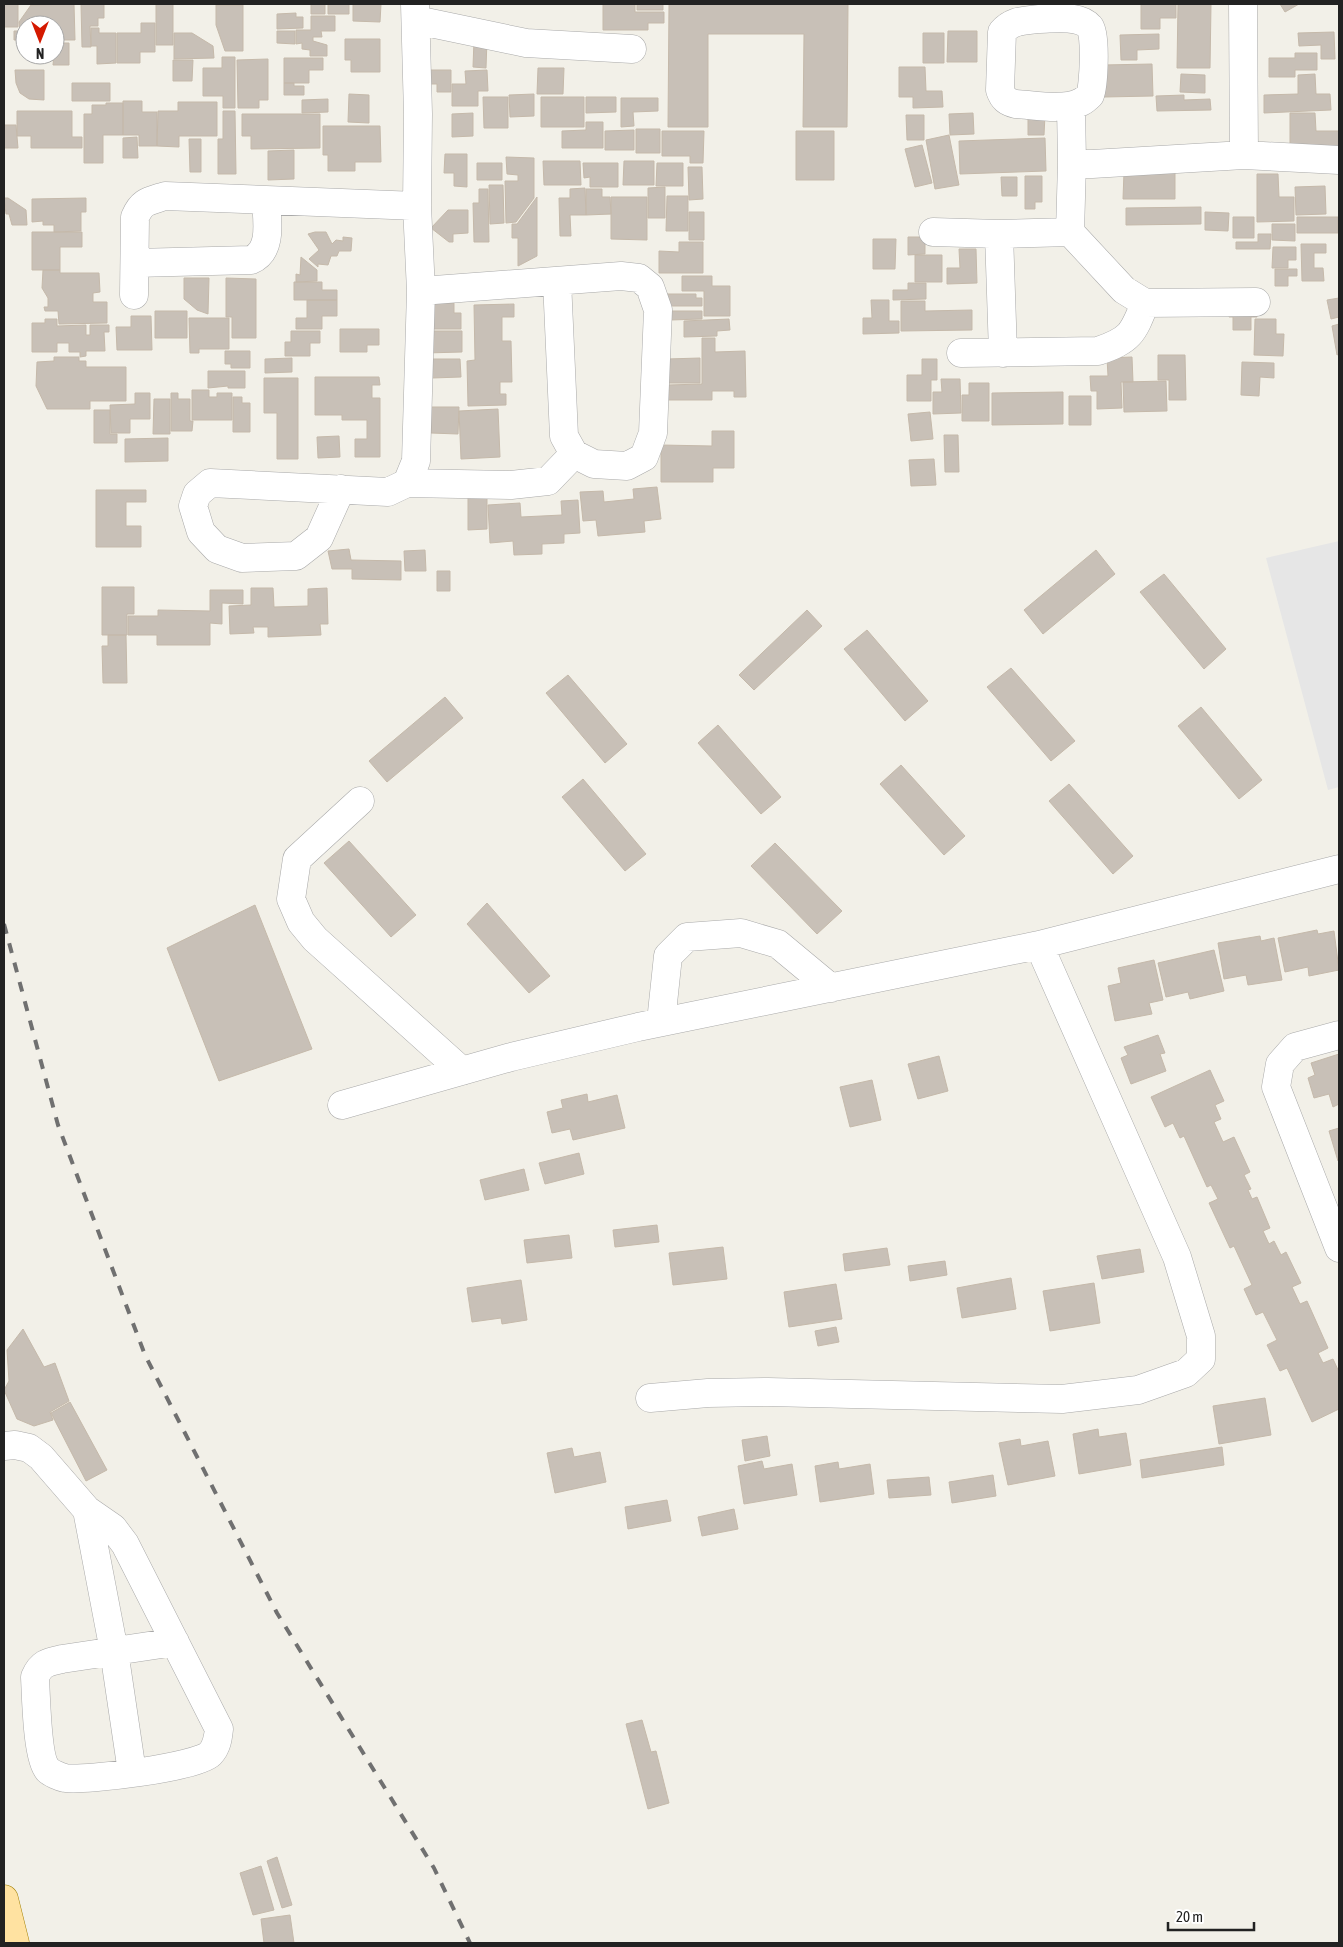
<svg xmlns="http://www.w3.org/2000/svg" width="1343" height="1947" font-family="'Asap Condensed',sans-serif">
<rect width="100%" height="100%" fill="#f2f0e8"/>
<path fill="#e6e6e6" d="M1339,541V787L1328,790L1266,558Z"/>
<path fill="#c8c0b7" stroke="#c5b9aa" d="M4,4H18V27H4Z
M74,4L75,40H55V25H25V40H14V31H20L19,22L31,5Z
M81,4H104V18H98V26H90L91,47H82Z
M156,4H173V45H156Z
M311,4H325V14H311Z
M328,4H349V14H328Z
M353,4H381L380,22L353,21Z
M603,4H635V12H664V23H648V30H603Z
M637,4H663V10H637Z
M669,4H848L847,127H803L804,34H708V127H668Z
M1141,4H1176V18H1160V29H1141Z
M1178,4H1211L1210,68H1177Z
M1280,4H1299L1285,12Z
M216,5H243V51H225L216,25Z
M296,13V17H303V28L277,29V14Z
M311,16H335V31H321L322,37H313V41L327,45V56H310V50L302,49V43L296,44V30H311Z
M141,23H155V52H140V63H117V33H141Z
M91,28H99V33H116V63L97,64V46H91Z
M277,31H295V44L277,43Z
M948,31H977V62H947Z
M1334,32L1335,59H1321V45L1299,46L1298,33Z
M174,33H192L213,46L214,58L174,59Z
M923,33H944V63H923Z
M1159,34V49L1137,50V60H1121L1120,35Z
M345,39H380V72H351V60H345Z
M474,40H487L486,68L473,67Z
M55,43H69V65H53Z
M1295,53H1317V70H1295V77H1269V58H1295Z
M222,57H235V108H223V96H203V68H222Z
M284,58H323V70H309V83H284Z
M268,59V100H259V108H238L237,60Z
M173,60H193L192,81H173Z
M1152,64L1153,96L1104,97L1103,65Z
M899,67H925L926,91H942L943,107L913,108V97H899Z
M538,68H564L563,94H537Z
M15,70H44V100L29,99L20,93L16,83Z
M428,70H451V92H437V84H429Z
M487,70L488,91H478V106H452V84H466L465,71Z
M1181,74L1205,75V93L1180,92Z
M1315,74L1316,94H1330L1331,110L1264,113V95L1298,94V75Z
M72,83H110V101H72Z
M284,83H294V86H304V95H284Z
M349,94L369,95V123L348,122Z
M534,94V116L510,117L509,95Z
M1184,95V100L1210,99L1211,110L1157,111L1156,96Z
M483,97H508V128H484Z
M541,97H584V127H541Z
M586,97H616V112L586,113Z
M621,98H658V111L633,112L634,126L621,127Z
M328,99V112L302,113V100Z
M123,101H142V112H157V146H139V135H123Z
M178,102H217V136H179V147L157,146L158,111H178Z
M106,103H123V135H103V163H84V114H92V105H106Z
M17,111H72V137H82V148H31V136H17Z
M223,111H235L236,174H218V139H223Z
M473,113V136L452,137V114Z
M973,113L974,134L950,135L949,114Z
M1290,113H1315L1316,131H1339V149L1290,150Z
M242,114H320V148L251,149V136H242Z
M906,115H924V140H907Z
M1028,115H1045L1044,135H1028Z
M586,122H603V148H562V131L586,130Z
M4,125H16L18,148H4Z
M323,126H380L381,162H355V171H328V155H323Z
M636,129H660V153H636Z
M634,130V150H605V131Z
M662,131H704L703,163H690V156H662Z
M796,131H834V180H796Z
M949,135L959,185L935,189L926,140Z
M137,137L138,158H123V138Z
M1045,138L1046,171L960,174L959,141Z
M189,139H201V172H190Z
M922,145L932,183L915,187L905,149Z
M294,150V179L268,180V151Z
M445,154H467V187L454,186V173H444Z
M506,157L534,158V198L516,222L506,223L505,181H518V175L507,174Z
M543,161H580L581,185H544Z
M624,161H654V185H623Z
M477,163H502V180H477Z
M583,163H618V187H590V177L584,178Z
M657,163H683V186H656Z
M688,167H702L703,199L689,200Z
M1124,172L1175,173V199H1123Z
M1257,174H1278L1279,197H1294V221L1257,222Z
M1025,176H1042V202H1035V209H1025Z
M1001,177H1017V196H1002Z
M489,185H503L504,223L490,224Z
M1325,186L1326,214L1296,215L1295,187Z
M665,187V218H648V188Z
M585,188L586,215H570L571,236H560L559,198H570V189Z
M479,189H488L489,242H474L473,203H479Z
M586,189H602V197H610L611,214L586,215Z
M667,196H688V231H666Z
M537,197V256L518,266V238H512V224H517Z
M611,197H647V240L611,239Z
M4,198H8L26,210L27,225H12L9,214H6Z
M86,198V212H81V231L54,232V225H43V221L32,222V199Z
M1201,207V224L1126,225V208Z
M448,210H468V233L453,234V242H449L431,228Z
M689,212H704V240H689Z
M1205,212L1229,213L1228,231L1205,230Z
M1233,217H1254V238H1233Z
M1297,217H1338V233H1297Z
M1272,224H1295V241L1272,240Z
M32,232H82V247H60V270H32Z
M315,232H326L332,244L336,240L343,241V237L352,238L351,251H339L337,256H331L328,265L318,264V267L309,259L319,250L308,234Z
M1258,234H1271L1270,249H1236V242H1258Z
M908,237H925V254L908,255Z
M873,239H896L895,269H873Z
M679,242H703V273H659V251L679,252Z
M1301,244H1326V253H1314V268H1323L1324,281H1302Z
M1273,247H1296V260H1288V268H1272Z
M959,249H976L977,283L947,284V268H960Z
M915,255H942V282H915Z
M301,257L317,270V281L296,282V274L300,275Z
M1275,269H1297V276H1288V286H1275Z
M43,270H60V273H99L100,292L93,293V302H107V323L59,324L58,311H45L44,307H48V298L42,288Z
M682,276H712V286H730V316H704V291H682Z
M184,278H209L208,314L197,310L184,299Z
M226,278L256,279V338H232V317H226Z
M294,282H322V290H337V300H294Z
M908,283H926V299L893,300V290H908Z
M667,294H696V298H702V306H667Z
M1339,298V317L1331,319L1327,300Z
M307,300H337V316H322V329H296V318H307Z
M871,300H889V321H899V333L863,334V318H872Z
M901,301H925V311L972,310V330L901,331Z
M425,303H454V313H461V329H425Z
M514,304V317H502V341H511L512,382H500V394H506V405L468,406L467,361L475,360L474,305Z
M1229,304L1257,305V317H1251V330H1233V317H1229Z
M155,311H187V338H155Z
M670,311H702V319L670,320Z
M131,316H151L152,350H117L116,327H131Z
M189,318H229V349H199V353H190Z
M45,319H57V326L86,325V335H90V325H109V332H104L105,351H86V356L80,357V352H69V343H57V352H32V323H45Z
M729,319L730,330L717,331V336L684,337V321Z
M1255,319H1276V334H1284L1283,356L1254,355Z
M1339,324V354L1337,355L1332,326Z
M340,329H379V345H367V352H340Z
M291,331H320V343H310V356H285V342H291Z
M425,331H462V352L425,353Z
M702,338H715V352L745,351L746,397H734V391H712V400H668V385L702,384Z
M225,351H250V368H231V364H225Z
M1158,355H1185L1186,400H1169V380H1158Z
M54,357H79V361H86V367H126V401H90V409H47L36,386L37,362L54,361Z
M1132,357L1133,382H1121L1122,408L1097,409V391H1091L1090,376H1108L1107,358Z
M292,358V372L265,373V359Z
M700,358V383H667V359Z
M432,359H460L461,377L432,378Z
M922,359H937V380H931V401H907V375H922Z
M1242,362L1274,363V378L1260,377L1259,396L1241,395Z
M208,371H245V388H228V386L208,388Z
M315,377H379L380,385H372V398H380V457H355V439H367V420H342V415H315Z
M264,378H298V459H277V413H264Z
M941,379H960L961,413L933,414V392H942Z
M1166,381L1167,411L1124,412L1123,382Z
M969,383H989V421H962V395H969Z
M192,390H209V397H217V393H232V420H192Z
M1063,392V424L992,425V393Z
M135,393H150V419H130V433H111L110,405L135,404Z
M171,393H178V399H190V421H193L192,431H171Z
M1069,396H1091V425H1069Z
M233,397H242V403H250V432H233Z
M154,399H170V434H153Z
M431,407H459L458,434L431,433Z
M498,409L500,457L461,459L459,411Z
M94,410H110V434H117V443H94Z
M930,412L933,439L911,441L908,414Z
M712,431H734V468H713V482H661V445L712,446Z
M944,435H958L959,472H945Z
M339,436L340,457L318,458L317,437Z
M168,438V461L125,462V439Z
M934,459L936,485L911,486L909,460Z
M657,487L661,519L644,521L645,532L598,536L596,520L583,521L580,492L603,491L604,502L634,499L633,489Z
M96,490H146V502H126V526H141V547H96Z
M468,493H487V529L468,530Z
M578,500L580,533L564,534V543L542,544V554L514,555L513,541L490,543L488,505L520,503L521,517L562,515L561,501Z
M349,549L351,560L401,561V580L352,579V569H332L328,551Z
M425,550L426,571H405L404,551Z
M1096,550L1115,574L1043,634L1024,610Z
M437,571H450V591H437Z
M1164,574L1226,649L1204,669L1140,592Z
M102,587H134V614H127V635H102Z
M251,588H273L274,607L308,606V589L327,588L328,624H320L321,635L268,637V627H253L254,633L230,634L229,606L251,605Z
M210,590H243V604L222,603V624L210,623V645H157V635H128V616H158V610L210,611Z
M807,610L822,626L754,690L739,675Z
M867,630L928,701L905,721L844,649Z
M108,635H126L127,683H103L102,646H108Z
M1011,668L1075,741L1051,761L987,687Z
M568,675L627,744L605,763L546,693Z
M445,697L463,718L387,782L369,761Z
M1201,707L1262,780L1239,799L1178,726Z
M718,725L781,797L761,814L698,743Z
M901,765L965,836L944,855L880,784Z
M583,779L646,854L625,871L562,797Z
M1069,784L1133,856L1113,874L1049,801Z
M349,841L416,915L391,937L324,863Z
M775,843L842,911L817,934L751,866Z
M487,903L550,976L529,993L467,924Z
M255,905L312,1049L219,1081L167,948Z
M1317,930L1318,934L1334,931L1339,970L1309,976L1308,967L1285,972L1278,938Z
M1260,936L1261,941L1274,938L1282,980L1248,985L1246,975L1224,979L1218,943Z
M1214,950L1224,991L1190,999L1188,992L1166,997L1158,963Z
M1154,960L1163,1000L1149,1003L1152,1014L1115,1021L1108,986L1121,983L1118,968Z
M1158,1035L1165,1053L1160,1054L1166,1071L1131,1084L1121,1058L1128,1055L1124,1047Z
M1339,1054V1104L1333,1107L1329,1094L1314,1098L1308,1078L1315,1075L1311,1063Z
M939,1056L948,1091L918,1099L908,1064Z
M1210,1070L1224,1101L1215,1105L1221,1119L1214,1122L1223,1142L1234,1137L1250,1172L1244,1175L1251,1189L1248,1190L1252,1199L1257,1197L1270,1228L1263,1231L1269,1244L1274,1241L1281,1255L1286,1252L1301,1283L1292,1287L1300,1304L1307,1301L1328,1348L1318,1353L1323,1363L1333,1359L1339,1372V1409L1312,1422L1287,1368L1280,1371L1267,1345L1277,1340L1263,1312L1256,1315L1244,1289L1252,1285L1234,1246L1230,1248L1209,1203L1218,1199L1211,1185L1207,1187L1184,1136L1180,1138L1173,1123L1165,1127L1151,1097Z
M872,1080L881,1120L850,1127L840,1087Z
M587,1094L588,1102L617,1095L625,1128L573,1140L570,1129L552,1133L547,1112L563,1108L561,1100Z
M1339,1128V1160L1338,1161L1329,1131Z
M579,1153L584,1174L545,1184L539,1163Z
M524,1169L529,1190L485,1200L480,1180Z
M657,1225L659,1242L615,1247L613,1230Z
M569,1235L572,1258L527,1263L524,1240Z
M723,1247L727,1279L673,1285L669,1253Z
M887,1248L890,1265L845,1271L843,1254Z
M1140,1249L1144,1272L1102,1279L1097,1256Z
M945,1261L947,1275L910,1281L908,1266Z
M1011,1278L1016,1309L962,1318L957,1288Z
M521,1280L527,1320L502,1324L501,1318L472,1322L467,1288Z
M1094,1283L1100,1323L1050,1331L1043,1291Z
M836,1284L842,1319L789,1327L784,1292Z
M836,1327L839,1342L818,1346L815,1331Z
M23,1329L44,1367L55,1363L69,1401L50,1412L53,1420L34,1426L17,1419L4,1390L9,1381L7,1350Z
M1265,1398L1271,1435L1219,1444L1213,1406Z
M70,1402L107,1470L86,1481L51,1413Z
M1098,1429L1099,1437L1126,1433L1131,1465L1079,1474L1073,1434Z
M767,1436L770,1456L745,1461L742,1440Z
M1020,1439L1021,1446L1048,1441L1055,1476L1008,1485L999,1443Z
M1222,1447L1224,1465L1142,1478L1140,1460Z
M572,1448L574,1457L600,1452L606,1482L555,1493L547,1453Z
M762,1461L764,1469L792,1464L797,1495L744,1504L738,1466Z
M838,1462L839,1469L870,1464L874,1494L820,1502L815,1466Z
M993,1475L996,1496L952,1503L949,1482Z
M929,1477L931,1495L889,1498L887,1480Z
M667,1500L671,1521L628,1529L625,1507Z
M734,1509L738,1529L702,1536L698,1517Z
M642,1720L651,1752L656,1751L669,1803L648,1809L626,1724Z
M277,1857L292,1905L282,1908L267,1861Z
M261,1866L274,1910L253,1915L240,1873Z
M290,1915L294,1943H264L261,1919Z"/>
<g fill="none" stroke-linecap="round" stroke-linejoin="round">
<g stroke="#a9a9a9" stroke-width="29">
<path id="minor" d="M1243,4L1244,155L1339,160
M1038,19C1054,19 1079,14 1090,27C1096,33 1094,86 1090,95C1088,97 1083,101 1081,102C1063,111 1035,105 1016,104C1007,102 1003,99 1000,90L1002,32C1012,20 1024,21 1038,19Z
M416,20L526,43L632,49
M1071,106L1072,163
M1244,155L1092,164L1072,163L1070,232L1124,290L1145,303L1256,302
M933,232L999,234L1070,232
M999,234L1003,353
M135,263L251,260C273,251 267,220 266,201
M421,291L621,276L639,278L650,287L658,310L653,433L644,457L627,466L594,464L574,454L564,436L557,281
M134,295L135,217C142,201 149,201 165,196L417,206
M961,353L1098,351C1130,340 1133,334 1145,303
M407,483L511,485L548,481L574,454
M341,489L319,538L296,556L242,558L217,549L201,532L193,506L197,494L210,483L388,492L407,483L416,461L421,291L417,206L418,114L415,4
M360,801L297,859L291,899L301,922L315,939L462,1071
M661,1022L668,956L687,937L741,933L778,944L831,988
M1339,1035L1295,1047L1280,1064L1276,1087L1339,1248
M342,1105L511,1057L638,1027L1039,945L1339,869
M650,1398L708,1393L768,1392L1062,1399L1138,1390L1186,1373L1201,1359V1336L1177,1257L1039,945
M4,1446L15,1445L29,1448L41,1457L87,1510L114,1651L132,1772
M87,1510L113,1528L125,1544L219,1729C218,1738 217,1747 210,1754C198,1767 86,1781 65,1778C60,1777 51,1773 48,1770C37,1759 36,1695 35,1677C41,1663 48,1662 62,1659L175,1642"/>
</g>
<g stroke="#a07e00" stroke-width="29">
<path id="major" d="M4,1899L15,1943"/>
</g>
<use href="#minor" stroke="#fff" stroke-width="28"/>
<use href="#major" stroke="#ffe2a1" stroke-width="28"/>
<path stroke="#707070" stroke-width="4" stroke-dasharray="10 10" stroke-linecap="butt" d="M4,924L58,1125L145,1355L277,1613L434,1868L470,1943"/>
</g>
<rect width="1343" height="1947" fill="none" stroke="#222222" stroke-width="10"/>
<g transform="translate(40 40) rotate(180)"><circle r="24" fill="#ffffff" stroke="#a7a7a7"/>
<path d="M0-4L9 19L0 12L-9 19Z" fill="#d41900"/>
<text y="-8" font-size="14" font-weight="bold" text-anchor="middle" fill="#222222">N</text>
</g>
<path d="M1168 1922v8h86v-8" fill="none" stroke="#222222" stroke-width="2.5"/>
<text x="1176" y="1922" font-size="15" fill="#222222" stroke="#ffffff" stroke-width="4" paint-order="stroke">20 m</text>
</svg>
